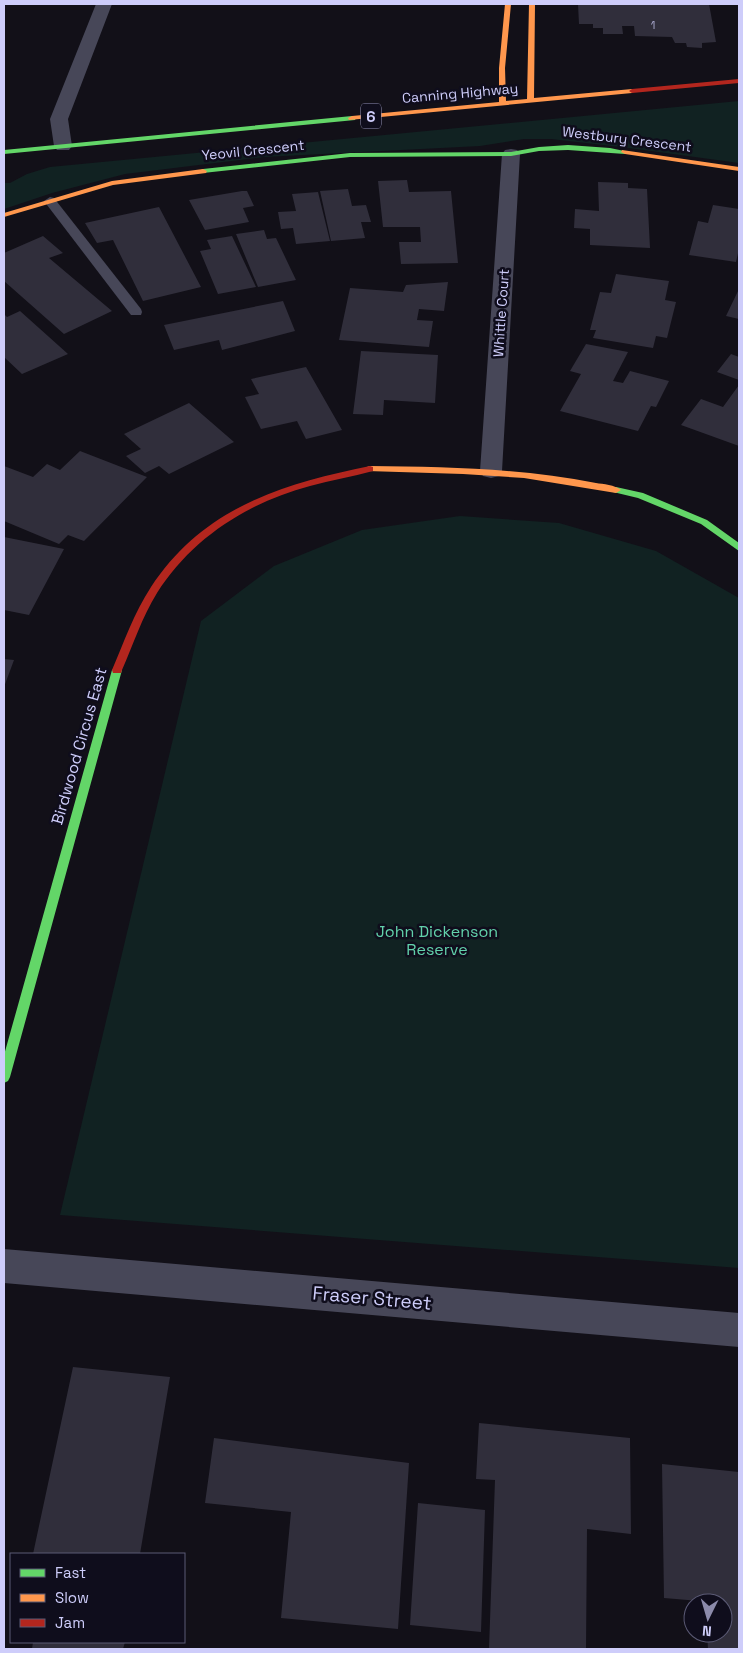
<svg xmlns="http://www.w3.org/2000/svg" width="743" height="1653" font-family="'Space Grotesk',sans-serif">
<rect width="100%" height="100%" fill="#121018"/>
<path fill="#122" d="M739,101V163L629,148L551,139H524L480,146L264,157L125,174L52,193L4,209V183H10L27,174L50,167Z
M460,516L559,523L656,551L739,598V1268L60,1215L201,621L274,566L362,530Z"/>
<path fill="#302e3b" d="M578,4H709L716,42L702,43V48L687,47L686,43H675L672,37L635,36L634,26H622L623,34H603V28H593V24H579Z
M407,180L409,192L451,191L458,263L401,264L399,242H421L420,227H383L378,181Z
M598,182L628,183V188L647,189L650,248L590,245V229L574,228L575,209L599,211Z
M348,189L352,206L366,205L371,222H361L365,238L331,241L320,191Z
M242,191H247L254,206L243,208L249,222L205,230L189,200Z
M318,192L330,241L296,244L293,228L281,229L278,212L296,211L292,194Z
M713,205L739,209V249L736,262L689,255L698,221L708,223Z
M159,207L201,287L143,301L113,240L97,243L85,223Z
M264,230L267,239L276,238L296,280L258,287L236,234Z
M43,236L63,253L49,258L112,311L64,334L4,281V253Z
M232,236L256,287L218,294L200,251L211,249L207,240Z
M616,274L669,281L665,300L676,302L667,338L656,336L653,348L593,338L596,330H590L600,292L611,293Z
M448,282L444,311L419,309L417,320L433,321L429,347L339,340L350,288L403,292L406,285Z
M739,289V319L726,316Z
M283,301L295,331L222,350L219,340L174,350L164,325Z
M20,311L68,354L22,374L4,357V314L7,317Z
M586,344L628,352L613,381L623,383L630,371L669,381L656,407L651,406L638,431L560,411L581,374L570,371Z
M361,351L438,355L435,403L384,400L383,415L353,414Z
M731,354L739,357V380L717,372Z
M306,367L342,430L306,439L297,421L261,429L245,397L259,394L251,379Z
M739,385V446L681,425L701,399L723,407Z
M189,403L234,442L169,474L159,466L145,473L126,456L141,449L124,434Z
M80,451L147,477L84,541L68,535L59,544L4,521V466L33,477L47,464L60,470Z
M4,537L64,549L29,615L4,610Z
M4,659L14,660L4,687Z
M73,1367L170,1377L140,1554H33Z
M479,1423L630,1438L631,1534L587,1529L586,1649H489L495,1480L476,1479Z
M214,1438L409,1463L398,1629L281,1618L291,1512L205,1503Z
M662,1464L739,1472V1649H708L707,1633H723V1603L664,1598Z
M418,1503L485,1510L481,1632L410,1625Z
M33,1642H125L123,1649H32Z"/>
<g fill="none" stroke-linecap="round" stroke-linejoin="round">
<path fill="#474758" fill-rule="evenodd" d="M50,197L54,198L141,309L142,312L141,315H131L44,201Z"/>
<path fill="#474758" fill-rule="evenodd" d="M96,4H112L68,119L72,146L69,150H57L54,146L50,119Z
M511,149L517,150L520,154L502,471L499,476L491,478L483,476L480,471L502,154L505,150Z
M4,1249L739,1313V1347L4,1283Z"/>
<path fill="#63d668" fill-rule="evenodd" d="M352,116L356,118L355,120L4,154V150Z
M568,145L610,148L629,152L625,154L568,150L539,151L511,156L350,157L203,173L199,171L203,169L350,153L511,152L539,147Z
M616,487L643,493L707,520L739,543V551L701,524L638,498L613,492V488Z
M117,666L122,670L10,1077L8,1081L4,1083V1055L112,670Z"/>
<path fill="#ff974d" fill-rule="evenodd" d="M505,4H511L505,68L506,101L527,99L529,4H535L534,98L632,89L635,91L632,93L349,120L348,118L352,116L499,102V68Z
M622,150L739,167V171L625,154L621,152Z
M203,169L207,171L206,173L113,185L4,217V213L112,181Z
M370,466C445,467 521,468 596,483C603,484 615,485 621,490L616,493L524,478L463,474L367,471V467Z"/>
<path fill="#b3261e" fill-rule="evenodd" d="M739,79V83L632,93L629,91L632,89Z
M370,466L373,467V471C352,477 331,480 310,486C247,503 192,538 157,593C142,617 133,645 122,670L121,673H113L112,670C124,642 134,613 151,587C203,508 281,484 370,466Z"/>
</g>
<g text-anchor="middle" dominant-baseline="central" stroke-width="5" stroke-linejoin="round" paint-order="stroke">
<g font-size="11" fill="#a6a5ca">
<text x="653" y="25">1</text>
</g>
<g font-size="14" fill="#cecdfa" stroke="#0f0d1c">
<text transform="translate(460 93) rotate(-5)">Canning Highway</text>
<text transform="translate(627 139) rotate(7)">Westbury Crescent</text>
<text transform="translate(253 150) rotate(-6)">Yeovil Crescent</text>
<text transform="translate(501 313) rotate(-86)">Whittle Court</text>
</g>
<rect fill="#0f0d1c" stroke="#9593b7" stroke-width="1" x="361" y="103.5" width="20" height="25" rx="4"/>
<g font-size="15" font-weight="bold" fill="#cecdfa">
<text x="371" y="116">6</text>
</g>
<g font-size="16" fill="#cecdfa" stroke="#0f0d1c">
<text transform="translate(79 746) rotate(-74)">Birdwood Circus East</text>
</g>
<g font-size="16" fill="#62d1ab" stroke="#0f0d1c">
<text x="437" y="931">John Dickenson<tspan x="437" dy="18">Reserve</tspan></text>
</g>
<g font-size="19" fill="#cecdfa" stroke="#0f0d1c">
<text transform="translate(372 1298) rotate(5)">Fraser Street</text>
</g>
</g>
<rect width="743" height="1653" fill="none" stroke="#cecdfa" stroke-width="10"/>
<rect x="10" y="1553" width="175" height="90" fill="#0f0d1c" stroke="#5b5a75"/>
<rect x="20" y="1569" width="25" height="8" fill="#63d668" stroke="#5b5a75"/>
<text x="55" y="1578" font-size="15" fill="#cecdfa">Fast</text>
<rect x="20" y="1594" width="25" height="8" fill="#ff974d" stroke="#5b5a75"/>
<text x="55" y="1603" font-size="15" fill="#cecdfa">Slow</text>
<rect x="20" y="1619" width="25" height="8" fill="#b3261e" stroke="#5b5a75"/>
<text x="55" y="1628" font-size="15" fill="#cecdfa">Jam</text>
<g transform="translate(708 1618) rotate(185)"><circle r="24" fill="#0f0d1c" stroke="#5b5a75"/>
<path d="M0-4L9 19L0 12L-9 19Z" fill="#8c8bab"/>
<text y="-8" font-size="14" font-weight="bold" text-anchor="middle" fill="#cecdfa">N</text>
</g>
</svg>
